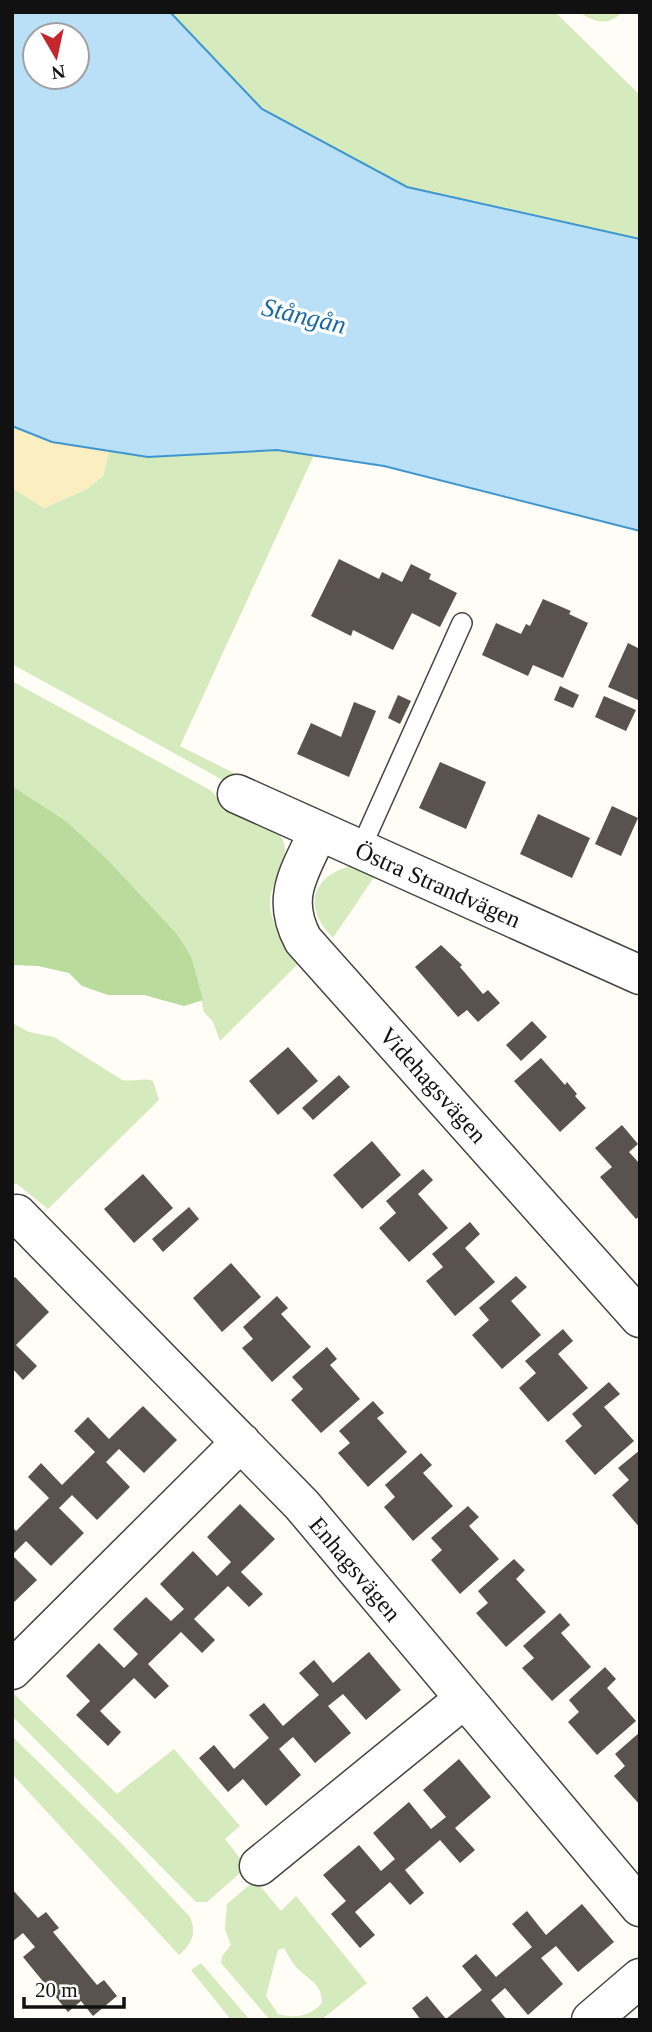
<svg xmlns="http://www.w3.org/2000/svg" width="652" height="2032" font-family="Georgia,serif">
<rect width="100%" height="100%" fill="#fffdf5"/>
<path fill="#d5ebbd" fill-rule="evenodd" d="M170,12H555L640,95V239L407,187L262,109Z
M579,12H622C608,27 594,22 579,12Z
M277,450L314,455L180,746L238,775L232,785L12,664V488L44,508L87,489L103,476L109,451L148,457Z
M12,681L210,790C215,794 220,801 225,805C241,816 266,819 278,833C297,854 271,878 270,900C269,925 286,944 299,963L220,1041L213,1022L204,1012L191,956L177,934L107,859L66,821L12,786Z
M350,866H361L376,874L333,938C304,909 309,878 350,866Z
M12,1023L29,1032L54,1037L122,1080C133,1082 144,1077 153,1081L159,1100L48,1209L17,1184H12Z
M12,1692L117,1794L174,1749L240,1826L225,1839L247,1867L207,1902H196L12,1716Z
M12,1736L121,1843L190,1917C197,1934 192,1943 179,1955L12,1774Z
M255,1880L281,1911L296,1896L367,1983L321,2020H270L221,1963L222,1956L231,1945L225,1929L227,1904ZM284,1948C289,1957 293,1965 301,1972C313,1982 322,1986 322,2003C310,2016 296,2019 278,2014L266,1996L278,1950Z
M201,1963L250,2020H231L191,1970Z"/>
<path fill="#b9dc9c" d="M12,786L66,821L107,859L177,934L191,956L203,1000L184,1006L144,995H108L82,986L69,973L38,966L12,965Z"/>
<path fill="#fbeec1" d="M16,427L52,442L109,451L103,476L87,489L44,508L12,488V435Z"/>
<path fill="#b9e0f7" stroke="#3f96cf" stroke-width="2" fill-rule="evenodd" d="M12,12H170L262,109L407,187L640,239V531L384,466L277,450L148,457L52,442L12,426ZM35,35H77V77H35Z"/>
<path fill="#5a524d" d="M339,559L379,579L382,572L402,582L411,564L431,574L429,579L457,593L440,627L412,613L393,650L353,630L351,636L311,616Z
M543,599L571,611L569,614L588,623L563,678L533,665L528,676L482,655L496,623L521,634L526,624L530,626Z
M628,643L640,649V701L608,687Z
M560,686L579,695L573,708L554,700Z
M398,695L411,701L400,724L388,718Z
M604,696L636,710L626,731L595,717Z
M354,702L376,711L349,777L297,754L311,723L341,737Z
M440,762L486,782L466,829L419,808Z
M612,806L638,818L621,856L595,844Z
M538,814L590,838L572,878L520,854Z
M441,945L462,965L460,967L483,994L488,990L500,1003L478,1022L467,1010L458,1017L415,967Z
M532,1021L547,1037L521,1061L506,1045Z
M288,1047L318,1081L278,1115L249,1081Z
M541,1058L565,1085L567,1082L577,1094L575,1096L586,1108L560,1132L514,1081Z
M339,1075L350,1087L313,1120L302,1108Z
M622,1125L638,1144L629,1152L640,1164V1216L636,1219L600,1177L612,1167L595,1148Z
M372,1141L401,1175L362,1209L333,1175Z
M423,1169L433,1180L418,1194L448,1228L409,1262L379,1228L396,1213L386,1201Z
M143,1174L173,1208L134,1243L104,1209Z
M189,1207L199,1219L163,1252L152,1239Z
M470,1222L480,1234L465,1248L495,1282L455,1316L426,1281L443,1267L432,1254Z
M231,1263L261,1297L222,1332L193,1298Z
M516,1276L527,1287L511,1301L541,1335L502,1369L472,1335L489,1320L479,1308Z
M15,1277L49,1312L16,1345L37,1366L23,1380L12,1368V1279Z
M277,1296L288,1308L281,1314L311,1347L272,1382L242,1348L253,1339L243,1327Z
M563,1329L573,1341L558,1354L588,1388L548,1422L519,1388L536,1373L525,1361Z
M327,1347L337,1359L330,1365L360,1399L321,1433L291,1400L303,1389L292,1377Z
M609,1382L620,1394L604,1407L634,1441L595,1475L565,1441L582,1426L572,1414Z
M373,1401L384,1413L377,1418L407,1452L368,1487L338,1453L350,1443L339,1431Z
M143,1406L177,1440L144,1473L119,1449L106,1462L130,1487L97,1520L72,1495L59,1508L84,1533L51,1566L26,1541L12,1555L37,1580L12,1604V1527L16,1531L49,1498L28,1477L41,1463L62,1485L95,1452L74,1431L88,1417L109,1439Z
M640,1450V1528L612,1495L629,1480L618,1468Z
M421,1453L432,1465L423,1473L453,1506L413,1541L384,1507L395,1497L385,1485Z
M240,1504L275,1539L241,1572L263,1594L249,1607L228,1586L194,1619L215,1640L202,1653L181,1632L148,1664L169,1686L155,1699L134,1678L100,1711L121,1732L108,1746L76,1715L90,1701L66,1676L99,1643L124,1668L138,1654L113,1629L146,1597L171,1621L184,1609L160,1584L193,1551L217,1576L231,1562L207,1537Z
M468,1506L479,1517L469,1526L499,1559L460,1594L431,1560L442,1550L431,1538Z
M514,1559L525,1570L516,1579L546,1612L506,1647L476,1613L488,1603L478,1591Z
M560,1613L570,1625L561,1633L591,1667L552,1701L522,1668L534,1658L523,1646Z
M369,1652L401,1690L366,1720L343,1694L328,1706L351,1733L315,1763L293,1737L279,1749L301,1775L266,1806L243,1779L228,1792L199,1758L214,1745L234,1769L269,1738L249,1715L264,1703L283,1726L319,1695L299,1673L314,1660L333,1683Z
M605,1667L616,1679L607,1688L636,1721L597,1755L568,1722L579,1712L569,1700Z
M640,1732V1805L614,1776L625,1766L615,1754Z
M459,1759L491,1797L455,1828L475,1850L460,1863L440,1840L405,1870L424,1893L410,1905L390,1882L355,1912L375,1935L360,1948L331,1914L346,1901L323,1875L359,1845L381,1871L395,1859L373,1833L409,1802L431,1829L446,1817L423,1790Z
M12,1889L38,1918L46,1912L59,1928L53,1932L97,1985L104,1980L117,1996L93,2016L81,2001L68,2012L23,1957L35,1947L23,1933L12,1942Z
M582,1904L614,1942L578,1972L556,1946L541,1958L563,1984L528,2015L505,1988L491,2000L507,2020H421L412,2008L427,1996L446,2019L482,1990L462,1966L476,1954L496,1977L532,1947L512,1924L527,1911L546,1935Z"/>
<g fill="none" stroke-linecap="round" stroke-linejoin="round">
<g stroke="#444" stroke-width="22">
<path id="service" d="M360,850L462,623"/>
</g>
<g stroke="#444" stroke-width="41">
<path id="minor" d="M237,794L640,975
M318,832C300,872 280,897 303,940L640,1318
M12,1219L17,1214L302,1505L640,1907
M12,1670L241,1442
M259,1866L464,1699
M591,2020L640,1978"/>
</g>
<use href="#service" stroke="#fff" stroke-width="19"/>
<use href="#minor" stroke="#fff" stroke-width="38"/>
</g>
<g text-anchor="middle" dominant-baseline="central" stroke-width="7" stroke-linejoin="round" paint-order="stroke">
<g font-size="24" fill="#111" stroke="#fff">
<text transform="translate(438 885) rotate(24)">Östra Strandvägen</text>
<text transform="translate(433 1085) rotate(48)">Videhagsvägen</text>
<text transform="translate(355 1569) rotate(50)">Enhagsvägen</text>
</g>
<g font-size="26" font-style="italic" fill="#1768a6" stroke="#fff">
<text transform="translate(304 316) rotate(13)">Stångån</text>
</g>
</g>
<rect width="652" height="2032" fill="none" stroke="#111111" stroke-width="28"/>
<g transform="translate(56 56) rotate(171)"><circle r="33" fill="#ffffff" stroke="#a0a0a0" stroke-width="2"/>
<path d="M0-5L12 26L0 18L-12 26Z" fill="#c4262e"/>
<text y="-10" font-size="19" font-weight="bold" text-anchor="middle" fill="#111111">N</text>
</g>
<path d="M24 1997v10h100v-10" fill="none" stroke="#111111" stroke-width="3.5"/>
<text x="35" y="1997" font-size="21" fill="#111111" stroke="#ffffff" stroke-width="5" paint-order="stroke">20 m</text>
</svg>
